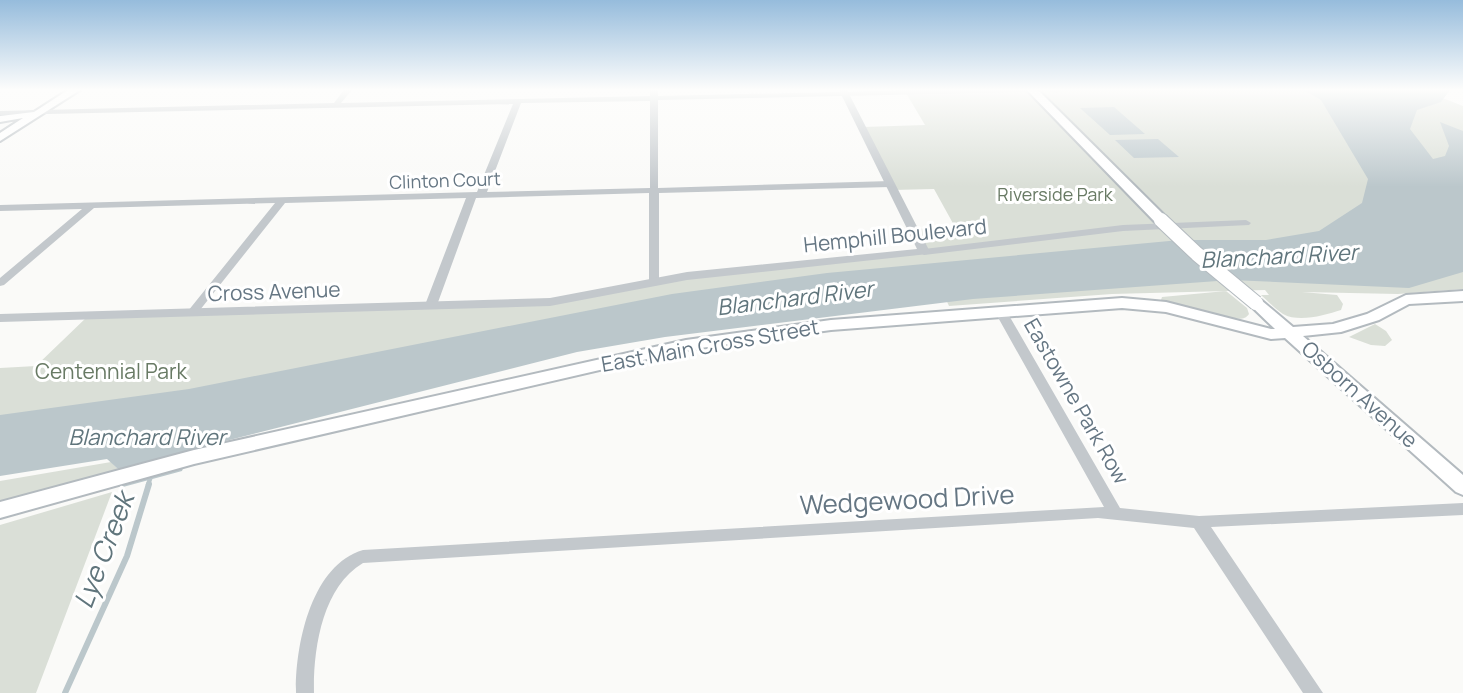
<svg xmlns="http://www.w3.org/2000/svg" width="1463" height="693" font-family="Manrope,sans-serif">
<rect width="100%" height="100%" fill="#fafaf8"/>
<path fill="#dadfd7" d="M1023,90H1422L1463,106V289L1398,294L1302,292L1337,295L1343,304L1341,310C1325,315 1299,323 1283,314C1275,309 1268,301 1261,295H1269L1265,290L1112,294L949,306L938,282L0,445V368L36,366L88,316L550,302L654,281L924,252L913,229L955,227L934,189L893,190L863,127L925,125L906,93Z
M1226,291L1247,308L1249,314C1245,320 1239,319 1233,318L1161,300L1162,297Z
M1375,324L1386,331L1392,340L1385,346L1371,345L1349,337Z
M111,462L118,469L0,503V481Z
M112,492L36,693H0V525Z"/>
<path fill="#bbc7cb" d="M1304,90H1450L1441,102L1417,110L1410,129L1433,159L1445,156L1449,146L1440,122L1463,131V272L1409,288L1231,280L973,299L665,337L577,352L190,450L182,471L123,487L118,469L107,459L0,476V415L189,389L672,294L827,273L1180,240H1266L1319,231L1362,203L1368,179L1321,100Z
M1114,107L1145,134L1110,135L1080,108Z
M1158,139L1179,157L1134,158L1115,140Z"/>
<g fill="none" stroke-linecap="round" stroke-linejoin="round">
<path stroke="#bbc7cb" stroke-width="4.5" d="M148,485L151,476"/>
<path stroke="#bbc7cb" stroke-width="6" d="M65,693L127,556L149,484"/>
<g stroke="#b3babf" stroke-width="4">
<path id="secondary" d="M68,90H80L0,141V133L23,118L0,122V116L34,112Z
M1027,90H1038L1166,217L1168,220L1166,223H1156Z
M1463,291V301L1409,304L1379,320L1341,332L1303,336L1463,475V495L1456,492L1285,338L1271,339L1166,312L1122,308L831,330L686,350L194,464L0,518V502L194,450L686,340L831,320L1122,298L1166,302L1271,329H1275L1251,306L1248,303L1251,300H1261L1293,327L1333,324L1367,314L1406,295Z"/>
</g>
<path fill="#c3c8cc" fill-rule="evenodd" d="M344,90H352L341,103L650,96V90H658V96L923,90H1027L1023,92L658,100V188L890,181L894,184L890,187L659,193V281L654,284L649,281V193L476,198L437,305L431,308L425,305L466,198L285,203L196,315H188L186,313L188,311L275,203L94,208L4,285L0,286V278L82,209L0,211V205L477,192L513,104L0,115V111L334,103ZM650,101V188L487,192L521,103Z
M1043,90H1060L1061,91L1057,93Z
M1246,220L1251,223L1249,225L1123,231L924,255L919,252L924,249L1123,225Z
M1001,309L1007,312L1120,508L1199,516L1463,503V515L1211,527L1323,693H1303L1194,528L1098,518L363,563C322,587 313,650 314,693H296C295,646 311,565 363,550L1104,507L995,312Z"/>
<path fill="#c3c8cc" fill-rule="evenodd" d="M839,90H847L930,252L928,254L687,280L550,306L0,322V314L550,298L687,272L917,249Z"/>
<use href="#secondary" fill="#fff" fill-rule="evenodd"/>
<g stroke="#b3babf" stroke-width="16" stroke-linecap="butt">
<path id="secondary-bridge" d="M1161,220L1197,254L1256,303"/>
</g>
<use href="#secondary-bridge" stroke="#fff" stroke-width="14"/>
</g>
<linearGradient id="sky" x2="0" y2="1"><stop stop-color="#96bcdc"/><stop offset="0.48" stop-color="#fdfdfc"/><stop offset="1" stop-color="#fdfdfc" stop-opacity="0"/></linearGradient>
<rect width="1463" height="187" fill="url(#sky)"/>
<g text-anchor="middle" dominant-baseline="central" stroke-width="6" stroke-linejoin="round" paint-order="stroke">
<g font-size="18" fill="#657683" stroke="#fff">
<text transform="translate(445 180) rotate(-2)">Clinton Court</text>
</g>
<g font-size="18" fill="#687a64" stroke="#fff">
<text x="1055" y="194">Riverside Park</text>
</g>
<g font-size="21" fill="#657683" stroke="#fff">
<text transform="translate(895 235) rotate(-6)">Hemphill Boulevard</text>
<text transform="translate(274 291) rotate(-2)">Cross Avenue</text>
<text transform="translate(710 345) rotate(-10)">East Main Cross Street</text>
<text transform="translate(1360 394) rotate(42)">Osborn Avenue</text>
<text transform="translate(1077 401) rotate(60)">Eastowne Park Row</text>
</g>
<g font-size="21" fill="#687a64" stroke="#fff">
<text x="111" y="371">Centennial Park</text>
</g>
<g font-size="22" font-style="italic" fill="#60757c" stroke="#fff">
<text transform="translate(1279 256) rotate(-3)">Blanchard River</text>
<text transform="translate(795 298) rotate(-7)">Blanchard River</text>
<text x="147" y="437">Blanchard River</text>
</g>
<g font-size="26" fill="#657683" stroke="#fff">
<text transform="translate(907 499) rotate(-3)">Wedgewood Drive</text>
</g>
<g font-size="27" font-style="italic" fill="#60757c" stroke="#fff">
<text transform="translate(103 550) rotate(-69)">Lye Creek</text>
</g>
</g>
</svg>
